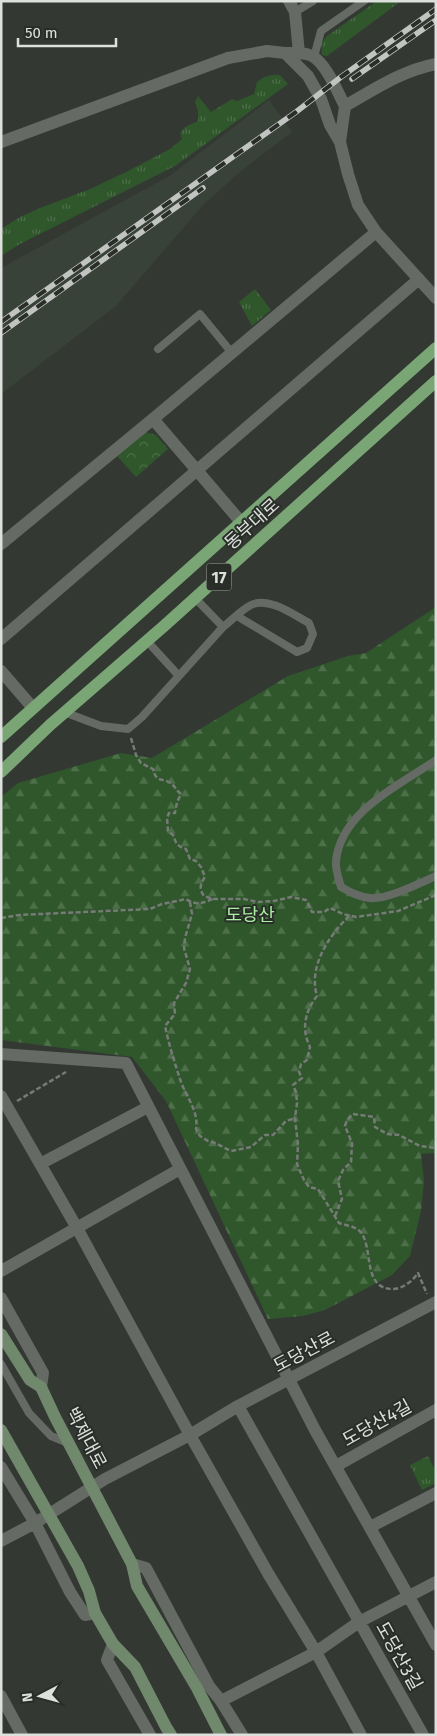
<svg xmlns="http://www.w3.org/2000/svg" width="437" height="1736" font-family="'Fira Sans','Noto Sans KR',sans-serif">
<defs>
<pattern id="grass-tufts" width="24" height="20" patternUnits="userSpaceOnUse" patternTransform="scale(1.25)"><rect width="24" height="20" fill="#2f572b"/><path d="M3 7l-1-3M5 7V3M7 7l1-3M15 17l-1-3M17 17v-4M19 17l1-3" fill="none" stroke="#4d6f49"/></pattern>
<pattern id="forest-firs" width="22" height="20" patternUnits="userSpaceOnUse" patternTransform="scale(1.25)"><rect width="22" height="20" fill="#2f572b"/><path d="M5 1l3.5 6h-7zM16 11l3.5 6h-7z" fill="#4d6f49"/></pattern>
<pattern id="park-crowns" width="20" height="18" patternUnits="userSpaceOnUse" patternTransform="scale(1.25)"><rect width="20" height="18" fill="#2f572b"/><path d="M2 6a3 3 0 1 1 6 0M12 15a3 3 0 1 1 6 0" fill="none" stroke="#4d6f49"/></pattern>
</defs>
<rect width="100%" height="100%" fill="#333833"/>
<path fill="#394238" d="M269,100L292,132L241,171L203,205L116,306L1,394V268L171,175Z"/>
<path fill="url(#grass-tufts)" d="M377,1H401L327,56L322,55L321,43L327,36Z
M273,75H280L288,84L175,166L20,244L1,256V229L20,217L40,208L90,189L126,172L170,149L182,139L180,133L185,127L198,121V111L195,102L198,96L211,112L232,99L237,101L254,94L257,82L264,77Z
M255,289L271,310L252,326L239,302Z
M428,1456L436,1472V1483L422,1490L410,1465Z"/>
<path fill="url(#forest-firs)" d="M436,607V1153L421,1154L424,1181L421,1211L410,1256L392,1275L325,1310L303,1316L268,1319L166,1101L132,1057L1,1040V797L18,783L121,753L152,758L288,676L348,656L366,653Z"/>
<path fill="url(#park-crowns)" d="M145,432L156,435L168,449L136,477L117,456Z"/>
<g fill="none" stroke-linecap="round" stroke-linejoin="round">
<path stroke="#777b77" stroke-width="2.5" stroke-dasharray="5 2.5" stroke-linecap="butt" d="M131,738L136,755L141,763L153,769C156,784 164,777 172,784C175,787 177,791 181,794L177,802L175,813H169L167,818L168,831L174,836C175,843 178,847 186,849L190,859L196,861L201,867L205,877C200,884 199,889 204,896L213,899H244L258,902L274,901L291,897L306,900L312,912H324L330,908L343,914L356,917L398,911L436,895
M190,902L192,914L185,938L184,948L190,969L186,983L174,1003L175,1014L165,1026C169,1045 175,1064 181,1082C187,1098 199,1112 196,1129L200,1136L208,1141L215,1143L231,1151L251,1147L265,1135H273L286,1121L295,1118
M349,916C329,936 308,966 317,996C305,1011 301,1029 310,1047L307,1060L301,1064L299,1072L302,1078L293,1085L296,1092L297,1103L295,1118L298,1145L297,1164L304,1180L309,1187L318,1189L339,1223C347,1226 357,1226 362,1234C373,1251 363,1289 393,1289C402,1289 413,1281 418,1273L427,1294
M1,918L19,915L150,909L162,904L186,899C196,906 203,903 213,899
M17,1101L66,1072
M335,1216L342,1199L338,1181L343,1170L351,1162L352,1143L345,1126L347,1120L353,1114L374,1117L375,1127L387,1134L399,1135L420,1146L436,1148"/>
<path stroke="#656a64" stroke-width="8" d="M295,12L313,1
M314,57L321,31L364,1
M158,349L200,314L232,353
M195,598L223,627
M147,641L179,676
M64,712L101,726L128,729L142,717L223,627C232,620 241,610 251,605C269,596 294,615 309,623L313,634L307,648L297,652L237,616
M436,760C400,785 341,811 336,861C335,869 339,879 341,887C350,892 359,897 370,898C386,900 420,883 436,876
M1,1364L29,1413L51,1436L68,1443"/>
<path stroke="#656a64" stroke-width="12" d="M289,1L295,12L299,53
M285,53C295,53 304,52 312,56C326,63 338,93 345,106
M436,64C401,71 375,89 345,106L340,142L348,174L358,205L376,232L436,298
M1,142L228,58L267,51L285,53L308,76L321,99L330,125L340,142
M153,419L241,522
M1,544L153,419L376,232
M1,639L419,279
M1,671L33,708
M1,1054L126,1063L315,1430L436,1645
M1,1096L77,1228L190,1435L269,1575L316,1652L361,1735
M40,1164L148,1107
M1,1271L180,1169
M1,1298L43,1373L41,1387
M238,1406L423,1735
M336,1466L436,1410
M1,1467L35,1523L70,1592L85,1615L95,1613
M370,1527L436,1493
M1,1541L35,1523L105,1479L190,1435L238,1406L436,1302
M132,1564L146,1568L209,1686L221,1701L242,1735
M113,1644L107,1660L150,1735
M1,1696L22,1735
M221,1701L316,1652L359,1622L436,1582"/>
<path stroke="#70886c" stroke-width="12" d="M1,1334L30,1380L41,1387L55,1417L132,1564L137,1586L197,1688L221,1735
M1,1430L78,1566L89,1591L95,1613L113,1644L135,1667L166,1727L171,1735"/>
<path stroke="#7aa675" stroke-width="12" d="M1,737L436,348
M1,772L50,725L164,626L436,381"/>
<g stroke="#c1c4c1" stroke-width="5.5">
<path id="rail" d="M352,79L436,20
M1,322L296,112L341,77L436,9
M1,333L203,188"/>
</g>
<use href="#rail" stroke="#292e29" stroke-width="4" stroke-dasharray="11" stroke-linecap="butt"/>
</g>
<g text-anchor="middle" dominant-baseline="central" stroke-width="4" stroke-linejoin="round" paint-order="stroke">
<rect fill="#292e29" stroke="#a7aba7" stroke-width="1" x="206.5" y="563.5" width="25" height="27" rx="4"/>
<g font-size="16" font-weight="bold" fill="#dde0dd">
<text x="219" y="577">17</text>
</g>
<g font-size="18" fill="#dde0dd" stroke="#292e29">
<text transform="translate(252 524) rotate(-42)">동부대로</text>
<text transform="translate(304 1352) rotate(-28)">도당산로</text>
<text transform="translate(377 1423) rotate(-29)">도당산4길</text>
<text transform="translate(86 1438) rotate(62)">백제대로</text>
<text transform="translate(399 1656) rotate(61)">도당산3길</text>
</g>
<g font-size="18" fill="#a8eea0" stroke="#292e29">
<text x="250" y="915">도당산</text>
</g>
</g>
<rect width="437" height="1736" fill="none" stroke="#dde0dd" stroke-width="5"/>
<g transform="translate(40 1696) rotate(264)" stroke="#292e29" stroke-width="4" paint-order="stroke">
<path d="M0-4L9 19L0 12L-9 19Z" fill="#dde0dd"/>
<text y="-8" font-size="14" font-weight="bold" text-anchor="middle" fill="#dde0dd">N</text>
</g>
<path d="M18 38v8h98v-8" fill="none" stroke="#dde0dd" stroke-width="2.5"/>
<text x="25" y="38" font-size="15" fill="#dde0dd" stroke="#292e29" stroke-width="4" paint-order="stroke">50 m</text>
</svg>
